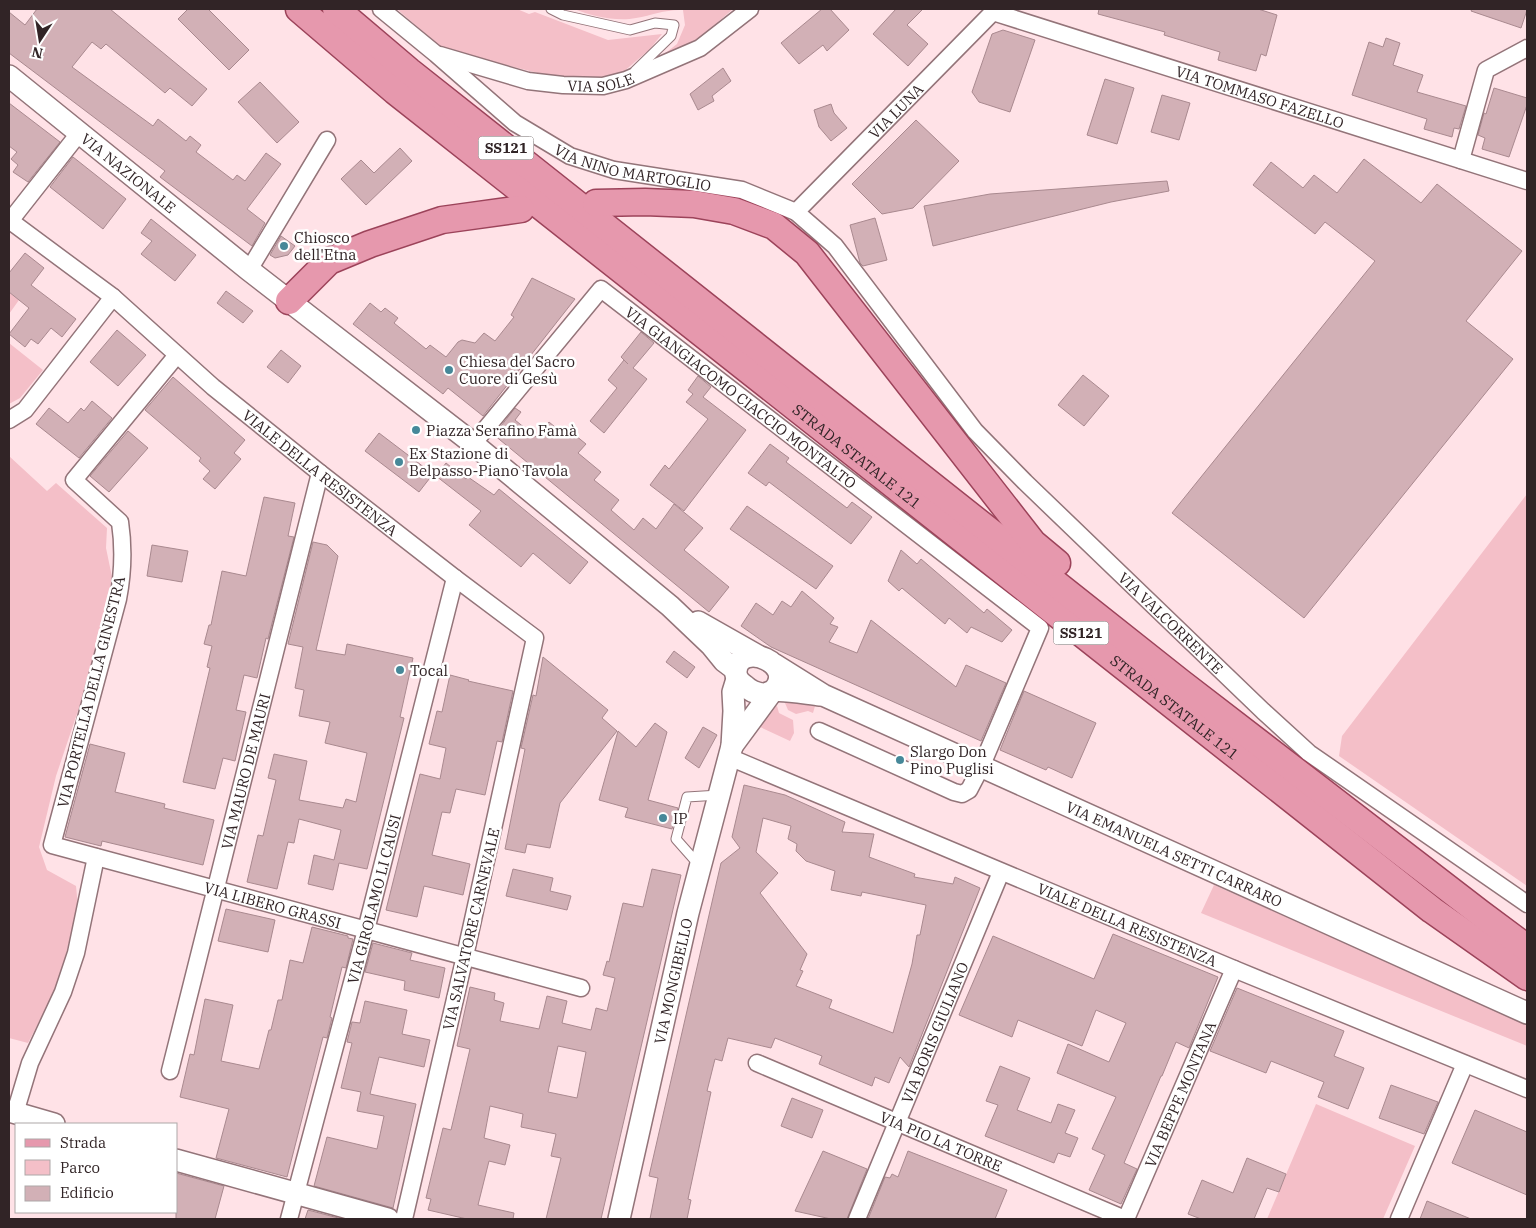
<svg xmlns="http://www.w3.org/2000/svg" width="1536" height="1228" font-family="'IBM Plex Serif',serif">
<rect width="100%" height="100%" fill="#ffe2e7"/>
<path fill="#f4bfc8" d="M397,9H517L529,14L535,12L608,40L662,34L650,49L622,73L611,77L583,79L554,77L443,49Z
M574,9H733L689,47L648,67L677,44L685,25L683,10C666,9 653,15 636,18C617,22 592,16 574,9Z
M9,292L19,300L9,314Z
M9,343L43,370L20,398L9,404Z
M9,456L47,491L56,483L107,528L106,548L112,577L101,633L91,672L56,776L39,847L47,870L76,886L78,907L58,985L28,1043L9,1038Z
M1527,494V886L1339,756L1342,736Z
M795,701L815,706L813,713L808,711L796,714L788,710L785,703Z
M777,706L779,713L793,720L794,733L790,741L758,726L770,709Z
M1214,885L1527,1024V1046L1201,913Z
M1316,1104L1415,1146L1383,1219H1267Z"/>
<path fill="#d2b0b6" stroke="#a9898f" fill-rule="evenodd" d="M37,9H110L207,89L192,106L170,88L165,93L106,44L101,49L92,42L72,67L153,126L158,119L186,141L190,136L201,145L196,152L233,180L237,175L245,181L266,153L281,164L247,209L265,223L252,246L160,177L165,171L9,53V12L25,25Z
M188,9H208L249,50L229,70L178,19Z
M822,9H830L849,30L827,51L823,45L799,64L781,43Z
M896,9H923L907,25L928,44L908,66L873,34Z
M1099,9H1258L1277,15L1266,56L1261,54L1256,71L1218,60L1220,52L1164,35L1165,32L1098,14Z
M1472,9H1527V10L1521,28L1471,11Z
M1003,30L1035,40L1010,112L979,102L972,92L992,34Z
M1386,38L1400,43L1393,65L1423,75L1417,92L1466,106L1459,129L1454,128L1452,137L1424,129L1427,119L1352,95L1369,42L1383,47Z
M723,68L731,81L712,96L714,101L698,110L690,94Z
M1105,79L1134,88L1117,144L1087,135Z
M260,82L299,122L277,143L238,102Z
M1494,88L1527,98V105L1509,157L1482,149L1485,138L1478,135L1484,113L1486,114Z
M1162,95L1190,103L1179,140L1151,132Z
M9,103L60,142L28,182L13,172L18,165L11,159L17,152L9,146Z
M831,104L834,113L847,128L831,141L819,127L814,110Z
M916,120L959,161L913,208L882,214L852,184Z
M400,148L412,161L366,205L341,179L361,160L374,173Z
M73,157L126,199L103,229L50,187Z
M1364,159L1421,203L1437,184L1522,251L1466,321L1513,359L1304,618L1172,513L1375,261L1325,222L1315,234L1253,185L1271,162L1303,188L1314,175L1337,193Z
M1167,181L1169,191L1111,202L933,246L924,206L990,194Z
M875,218L887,260L863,266L860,263L850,225Z
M151,219L196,255L175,281L141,254L152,241L141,233Z
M281,236L295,246L288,255L275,258L270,255Z
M25,253L44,268L31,285L76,319L62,337L51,328L38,344L31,339L25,347L9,334L29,308L9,292V273Z
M532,278L575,299L483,416L448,388L443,394L353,324L370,303L381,312L385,308L398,318L394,323L426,349L430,345L446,357L458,342L462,340L475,343L484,333L495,341L514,317L511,315Z
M226,291L253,311L243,323L217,303Z
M117,330L146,355L118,386L90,362Z
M641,332L654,343L633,368L647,379L604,433L590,421L617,388L608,380L624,360L628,364L621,357Z
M281,350L301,366L288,383L267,367Z
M1083,375L1109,396L1084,426L1058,405Z
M698,376L711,387L703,397L746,430L684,511L650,485L665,465L669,469L708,419L686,402L693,394L688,390Z
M173,377L245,440L234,453L241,459L215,489L203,479L210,471L199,461L201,458L145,410Z
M92,401L112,418L79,458L36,424L49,408L68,423L81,408L84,411Z
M515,408L521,412L515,420L536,437L549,422L561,432L565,427L586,444L578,453L601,472L594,480L619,500L611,510L634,530L643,518L656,529L674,504L703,528L684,550L729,587L709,612L494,435Z
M128,431L148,448L109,492L90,476Z
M379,433L433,474L419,492L365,451Z
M770,444L789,458L786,462L847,508L852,502L872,517L851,544L769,482L766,486L748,473Z
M446,463L466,479L468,477L494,495L499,489L588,562L570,584L533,553L521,567L469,525L481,511L436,476Z
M264,497L295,503L288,536L294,537L268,639L266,638L257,678L244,675L236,710L246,712L235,761L223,758L215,789L183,782L210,668L207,667L212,646L204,644L209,625H211L222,571L246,576Z
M747,506L833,566L816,589L730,529Z
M313,542L327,545L338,556L316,650L345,655L347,644L413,658L400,717L404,718L367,869L339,863L333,890L308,884L314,855L334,860L341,830L299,819L294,843L288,842L277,889L247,882L258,835L263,836L276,780L268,778L274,754L307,761L299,800L343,808L346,799L356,802L367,753L325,743L330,722L299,716L304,690L295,688L303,647L288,644Z
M152,545L188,551L182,582L147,576Z
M901,550L917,564L921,559L984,613L987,609L1012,630L1002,642L971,627L967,633L949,618L945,624L902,588L899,591L888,581Z
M802,591L834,618L830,624L838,627L829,642L857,653L871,620L956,687L966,665L1006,683L981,741L771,647L741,626L756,603L773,615L782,601L791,607Z
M674,651L695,667L687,678L666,662Z
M543,657L608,710L602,718L617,731L560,803L550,848L527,844L525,853L505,849L525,749L521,748L533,695L536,696Z
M450,675L469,680L468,681L513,691L502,742L497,741L485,795L456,789L450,813L442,812L432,855L470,864L463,895L424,886L417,917L386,910L420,774L440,779L446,748L429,744L437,711L442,712Z
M1024,691L1096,723L1072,778L1048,767L1046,770L1000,750Z
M655,723L667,732L648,800L678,808L672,829L625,817L628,808L599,800L618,731L636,747Z
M703,727L717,735L699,768L685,758Z
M90,744L125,753L115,792L165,804L164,808L214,820L203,865L102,841L101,846L65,837Z
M744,785L785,795L845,822L842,832L874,834L869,857L915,874L914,877L953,884L955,877L980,888L909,1067L900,1057L889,1083L875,1077L872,1086L819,1064L822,1056L775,1038L771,1048L728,1038L722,1061L715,1059L707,1091L711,1092L688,1199L691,1200L687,1219H650L658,1178L649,1176L721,863L740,848L732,837ZM763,818L791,826L788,839L797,844L796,851L806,861L835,871L831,890L861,896L862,892L926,905L920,935H917L912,964L893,1033L829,1008L832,1000L796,986L803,971L800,970L807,954L760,893L778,873L756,852Z
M513,869L553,878L550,891L571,896L567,910L506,896Z
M652,869L681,875L601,1219H546L561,1158L551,1156L556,1134L521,1127L523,1114L490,1106L484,1138L510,1145L505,1165L489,1161L478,1205L514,1213L513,1219H467L428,1210L431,1199L426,1198L443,1128L451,1130L470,1049L457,1046L470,987L495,993L494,1000L504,1003L500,1021L539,1029L547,996L567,1001L562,1023L591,1030L596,1008L607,1011L615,978L603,975L607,961L609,962L623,903L643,907ZM558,1046L586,1052L577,1098L548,1092Z
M226,909L275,920L268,952L218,941Z
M312,927L348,936V938L353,939L346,968L342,967L330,1017L332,1018L327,1038L323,1037L287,1177L216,1158L229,1109L180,1097L190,1054L194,1055L205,999L233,1005L221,1061L259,1069L269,1030H271L278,1000H282L290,960L303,963Z
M1113,934L1218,977L1189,1048L1176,1042L1162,1076H1161L1124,1163L1137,1169L1121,1204L1089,1190L1105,1155L1092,1149L1116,1097L1057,1073L1068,1044L1109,1062L1126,1023L1096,1010L1082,1046L1018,1020L1012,1037L959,1015L993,936L1094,979Z
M373,943L412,953L410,960L445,968L439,998L404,990L405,981L365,972Z
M1237,988L1344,1031L1334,1056L1364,1068L1348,1109L1318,1097L1324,1082L1271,1061L1266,1073L1210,1051Z
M365,1001L407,1010L402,1034L430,1040L424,1067L379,1057L370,1094L416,1104L393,1208L314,1186L327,1137L377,1149L384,1116L357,1111L361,1092L341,1088L352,1043L347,1042L352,1022L360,1023Z
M1000,1066L1030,1078L1017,1110L1051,1123L1058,1104L1075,1110L1065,1133L1078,1138L1070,1157L1058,1153L1054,1163L985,1136L998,1105L986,1101Z
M1391,1085L1438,1102L1424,1134L1379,1118Z
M792,1098L823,1110L812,1138L781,1126Z
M1475,1110L1527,1132V1195L1452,1163Z
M823,1151L867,1169L847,1219H831L795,1211Z
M908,1151L1007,1190L995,1219H868L885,1177L890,1178L892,1174L898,1177Z
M1247,1158L1286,1174L1279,1192L1267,1188L1254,1219H1201L1188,1214L1202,1180L1233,1193Z
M176,1173L224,1186L215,1219H176Z
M1427,1201L1471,1219H1420Z
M308,1210L342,1219H305Z"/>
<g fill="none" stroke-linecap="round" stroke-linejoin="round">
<g stroke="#937479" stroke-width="11">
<path id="service" d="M551,9L563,15L630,30L655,23L674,25L671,36L635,71
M699,865L676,839L687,797L719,795"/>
</g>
<g stroke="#937479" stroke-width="19">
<g id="minor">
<path id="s1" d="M381,9L436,54L515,123L570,156L614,170L742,190L796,212L835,246L975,431L1025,482L1263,711L1309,753L1527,904"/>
<path id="s2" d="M993,12L1527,181"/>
<path id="s3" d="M440,55L528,81L563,85L603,86L626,80L700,48L750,9"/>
<path d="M1461,160L1486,70L1527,48"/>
<path id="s4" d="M796,212L996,9"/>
<path id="s5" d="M9,220L113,297L213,387L320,473L455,578L535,638L465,956L404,1219"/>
<path d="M10,221L80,132"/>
<path d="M249,270L327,140"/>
<path id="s6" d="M177,355L74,480L120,522C124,549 123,573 118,599L52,845L581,988"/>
<path d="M9,420L25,410L113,297"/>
<path id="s7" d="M473,444L601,289L1040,628L982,765L969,790L962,794L954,792L819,731"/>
<path id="s8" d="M729,757L1234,969L1527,1089"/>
<path id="s9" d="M757,1063L1125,1219"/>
<path id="s10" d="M170,1071L320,473"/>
<path d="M15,1113L30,1063L63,992L76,953L96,857"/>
<path id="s11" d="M289,1219L366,930L455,578"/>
<path id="s12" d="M857,1219L1001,872"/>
<path id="s13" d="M1126,1219L1234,969"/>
<path d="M1399,1219L1465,1064"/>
</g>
</g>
<g stroke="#937479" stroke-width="24">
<g id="tertiary">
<path id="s14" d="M9,76L249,270L466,438L670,606L711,645L724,661L736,670"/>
<path d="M698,622L758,656"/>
<path id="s15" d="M775,665L823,695L1527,1013"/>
<path d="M773,691C799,664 740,640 736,670C735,677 739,682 745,686C749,690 756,693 762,694C767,694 769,692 773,691C783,689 809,694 820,695"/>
<path d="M732,746L771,693"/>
<path d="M9,1111L54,1124"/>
<path d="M176,1160L388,1219"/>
<path id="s16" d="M619,1219L688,913L732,746L734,711L733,692L737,679"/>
</g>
</g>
<g stroke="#9c435a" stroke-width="29">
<g id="primary">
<path id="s17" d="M299,9L395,91L1432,910L1527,977"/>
<path d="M336,9L409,71L1180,682L1480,913L1527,948"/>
<path d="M596,203L645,202L694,204L734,211L774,226L807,253L1033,543L1057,563"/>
<path d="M289,301L329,261L370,244L442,220L521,209"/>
</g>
</g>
<use href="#service" stroke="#fff" stroke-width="9"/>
<use href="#minor" stroke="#fff" stroke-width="16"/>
<use href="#tertiary" stroke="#fff" stroke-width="21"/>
<use href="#primary" stroke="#e698ad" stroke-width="26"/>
</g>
<g fill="#468899" stroke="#fff" stroke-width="2">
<circle cx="284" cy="246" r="5"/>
<circle cx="449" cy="370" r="5"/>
<circle cx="416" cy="430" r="5"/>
<circle cx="399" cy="462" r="5"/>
<circle cx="400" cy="670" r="5"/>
<circle cx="900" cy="760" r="5"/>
<circle cx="663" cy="818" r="5"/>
</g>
<g text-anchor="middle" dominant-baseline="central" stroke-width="5" stroke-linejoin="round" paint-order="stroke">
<g fill="#fff" stroke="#6f6667" stroke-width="1">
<rect x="478.5" y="136.5" width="55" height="23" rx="4"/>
<rect x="1053.5" y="621.5" width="55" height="23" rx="4"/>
</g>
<g font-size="14" font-weight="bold" fill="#312426">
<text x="506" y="148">SS121</text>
<text x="1081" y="633">SS121</text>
</g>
<g font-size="15" fill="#312426" stroke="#fff">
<text stroke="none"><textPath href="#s3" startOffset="165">VIA SOLE</textPath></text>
<text stroke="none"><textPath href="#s2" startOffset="280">VIA TOMMASO FAZELLO</textPath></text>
<text stroke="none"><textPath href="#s4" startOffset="142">VIA LUNA</textPath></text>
<text stroke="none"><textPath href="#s1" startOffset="304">VIA NINO MARTOGLIO</textPath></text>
<text stroke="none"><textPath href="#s14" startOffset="154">VIA NAZIONALE</textPath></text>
<text stroke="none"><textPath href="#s7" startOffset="378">VIA GIANGIACOMO CIACCIO MONTALTO</textPath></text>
<text stroke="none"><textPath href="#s17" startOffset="715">STRADA STATALE 121</textPath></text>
<text stroke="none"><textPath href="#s5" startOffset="401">VIALE DELLA RESISTENZA</textPath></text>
<text stroke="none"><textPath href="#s1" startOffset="1032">VIA VALCORRENTE</textPath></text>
<text transform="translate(91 692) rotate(-76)">VIA PORTELLA DELLA GINESTRA</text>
<text stroke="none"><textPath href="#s17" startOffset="1120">STRADA STATALE 121</textPath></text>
<text stroke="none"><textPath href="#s10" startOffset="309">VIA MAURO DE MAURI</textPath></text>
<text stroke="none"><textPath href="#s15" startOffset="442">VIA EMANUELA SETTI CARRARO</textPath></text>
<text stroke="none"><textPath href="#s11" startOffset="331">VIA GIROLAMO LI CAUSI</textPath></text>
<text stroke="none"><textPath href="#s6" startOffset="785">VIA LIBERO GRASSI</textPath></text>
<text stroke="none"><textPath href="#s8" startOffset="432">VIALE DELLA RESISTENZA</textPath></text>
<text transform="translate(471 929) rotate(-77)">VIA SALVATORE CARNEVALE</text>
<text stroke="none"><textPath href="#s16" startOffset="244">VIA MONGIBELLO</textPath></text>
<text stroke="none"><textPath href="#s12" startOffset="202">VIA BORIS GIULIANO</textPath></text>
<text stroke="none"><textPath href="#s13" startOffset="136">VIA BEPPE MONTANA</textPath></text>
<text stroke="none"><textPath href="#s9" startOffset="200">VIA PIO LA TORRE</textPath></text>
</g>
<g font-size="15" fill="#312426" stroke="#fff" text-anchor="start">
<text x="294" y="237">Chiosco<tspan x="294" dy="17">dell'Etna</tspan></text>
<text x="459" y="361">Chiesa del Sacro<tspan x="459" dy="17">Cuore di Gesù</tspan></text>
<text x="426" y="430">Piazza Serafino Famà</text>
<text x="409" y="453">Ex Stazione di<tspan x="409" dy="17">Belpasso-Piano Tavola</tspan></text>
<text x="410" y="670">Tocal</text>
<text x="910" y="751">Slargo Don<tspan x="910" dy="17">Pino Puglisi</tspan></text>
<text x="673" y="818">IP</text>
</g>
</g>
<rect width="1536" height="1228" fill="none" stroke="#312426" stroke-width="20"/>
<rect x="15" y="1123" width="162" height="90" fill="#ffffff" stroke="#ada7a8"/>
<rect x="25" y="1139" width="25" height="8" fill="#e698ad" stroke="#ada7a8"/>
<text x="60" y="1148" font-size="15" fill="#312426">Strada</text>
<rect x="25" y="1160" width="25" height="15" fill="#f4bfc8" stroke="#ada7a8"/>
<text x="60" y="1173" font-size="15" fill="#312426">Parco</text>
<rect x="25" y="1186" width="25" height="15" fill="#d2b0b6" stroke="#ada7a8"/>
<text x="60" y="1198" font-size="15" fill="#312426">Edificio</text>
<g transform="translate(40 40) rotate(192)" stroke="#ffffff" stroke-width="4" paint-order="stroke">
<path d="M0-4L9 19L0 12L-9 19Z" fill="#312426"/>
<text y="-8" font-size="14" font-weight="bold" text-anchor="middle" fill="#312426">N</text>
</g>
</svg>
